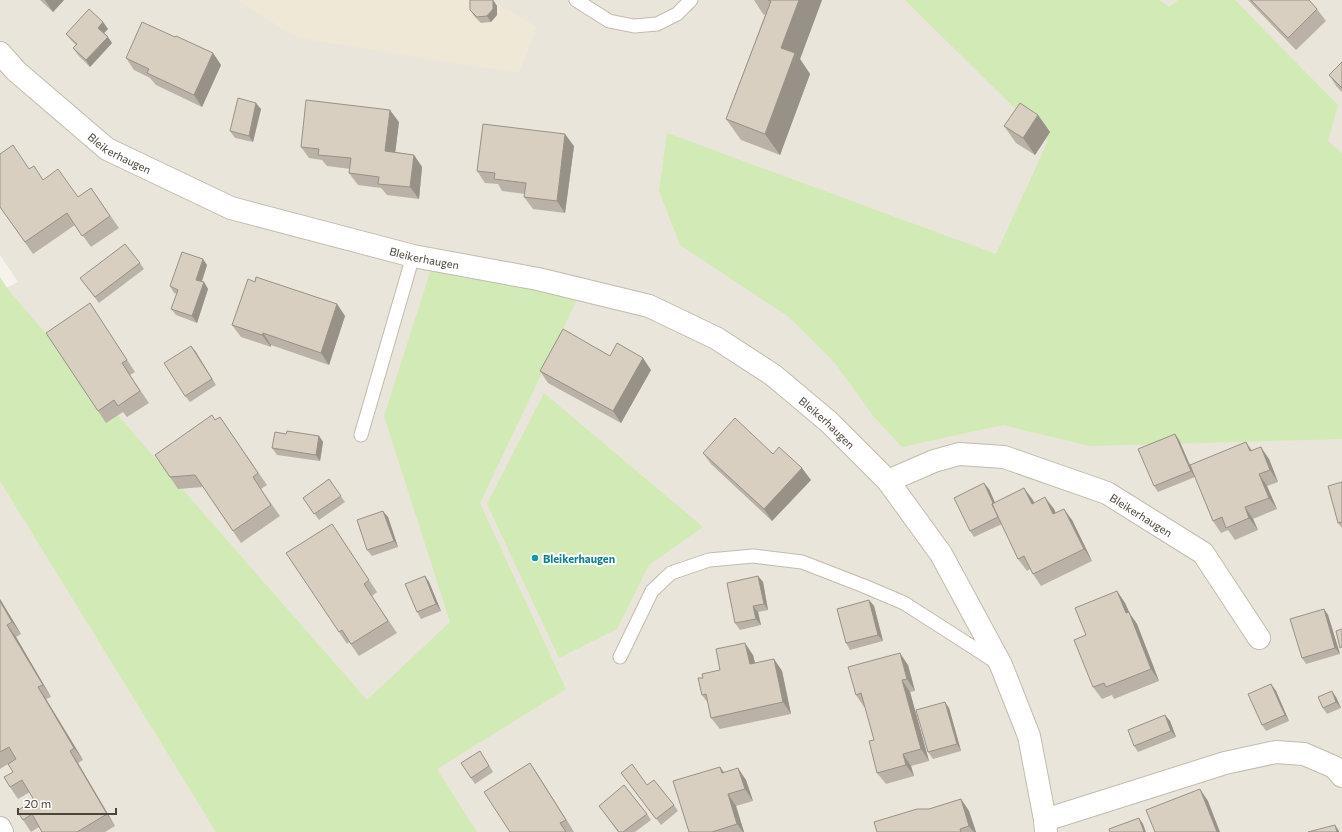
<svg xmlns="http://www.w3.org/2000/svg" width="1342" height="832" font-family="Commissioner,sans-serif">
<rect width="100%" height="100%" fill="#f6f3ec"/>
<path fill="#eae5da" d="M0,0H1342V832H0V291L18,282L0,255Z"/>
<path fill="#efe8d6" d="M237,0H491L537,27L519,73L298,38Z"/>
<path fill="#d2eab5" d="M905,0H1159L1169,7L1178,0H1235L1338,105L1328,141L1342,153V439L1090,446L1003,425L902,447L874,417L834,362L789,317L680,245L659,191L667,133L996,254L1048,141Z
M433,263L580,293L480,503L566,689L437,769L477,832H216L0,481V277L9,291L367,700L450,622L384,416Z
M544,393L703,527L649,565L617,629L559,658L487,504Z"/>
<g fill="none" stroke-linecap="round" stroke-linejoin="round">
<g stroke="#c2bbae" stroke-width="15">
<path id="service" d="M576,0L609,21L634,26L657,24L677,14L691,0
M361,435L413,256
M620,657L652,591L671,573L709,560L753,556L802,562L864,586L904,603L996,662"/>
</g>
<g stroke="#c2bbae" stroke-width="24">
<g id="minor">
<path id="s1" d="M0,53L16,71L107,149L231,208L413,256L538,279L649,306L716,338L773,375L829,422L888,481L941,554L1001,665L1029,736L1045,820L1046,832"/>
<path id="s2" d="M888,481L934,461L959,454L1004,457L1107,493L1203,553L1259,638"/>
<path d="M1045,820L1225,763L1276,752L1304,754L1334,767L1342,776"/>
<path d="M0,828L2,832"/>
</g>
</g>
<use href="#service" stroke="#fff" stroke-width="13"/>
<use href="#minor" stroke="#fff" stroke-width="22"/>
</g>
<path fill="#bab2a6" d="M40,0H64L53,12Z
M470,0H493L497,6V15L491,22L481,23L474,16L470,10Z
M754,0H822L800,59L810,74L780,155L741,140L726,119L765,15L763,14Z
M1248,0H1309L1317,9L1326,21L1296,50Z
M103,22L108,29L104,33L108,37L112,43L90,67L78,55L73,48L76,45L71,40L66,34Z
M175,37L213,53L221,65L202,107L156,85L150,78L134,70L126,58Z
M1342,62V92L1337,87L1329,75Z
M261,109L253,142L235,138L230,131Z
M1038,115L1050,132L1035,155L1016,143L1004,126Z
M399,122L395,152L414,155L422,167L419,199L387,195L381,188L358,185L349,173L350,169L327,166L322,160L309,158L301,147Z
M574,146L565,213L533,209L524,197L525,194L502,191L498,184L485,183L477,171Z
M29,169L43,180L78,197L91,188L119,228L91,247L75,225L33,254L0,207Z
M140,263L144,269L99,303L80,278Z
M207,265L202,282H204L208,289L197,323L176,315L171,309L177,294L174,293L170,286Z
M255,282L337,304L345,316L329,365L271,345V347L241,337L232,325Z
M90,303L135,372L130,375L149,403L127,417L123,412L106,423L98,411Z
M191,346L216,385L190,402L185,396Z
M610,356L651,370L621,423L548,383L540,371Z
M220,417L267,485L261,489L280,516L241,543L203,487L178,489L170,477L215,420Z
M286,434L319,436L323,442L320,461L277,455L272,448Z
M1175,434L1179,440L1190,465L1252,450L1269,459L1278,482L1267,486L1277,509L1253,519L1258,530L1235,540L1228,530L1221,533L1213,521L1195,477L1158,492L1154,486Z
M703,453L811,480L772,521L711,464Z
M329,479L345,502L319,520L303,498Z
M1342,482V528L1338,523Z
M1024,488L1034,503L1054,509L1055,513L1072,520L1092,561L1041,586L1033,574L1030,569L1027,571L1018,559L1002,524L974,537L970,531L989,489L995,503Z
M388,517L398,547L372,556L367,550Z
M332,524L377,592L372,596L397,633L359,656L349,642L347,644L339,632Z
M425,576L429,582L441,611L421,619L417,612Z
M758,576L763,582L768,610L758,612L761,625L740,630L735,623Z
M1117,591L1125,603L1130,614L1137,624L1159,681L1114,699L1112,695L1102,699L1093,687L1086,635Z
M0,599L21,634L16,637L51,697L46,699L83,760L78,763L115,826L105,832H42L39,827L31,832L23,820L34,800L30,792L18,799L10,787L13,772L8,764L0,769Z
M869,600L874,606L883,641L850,650L846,643Z
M1324,609L1328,615L1340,654L1306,664L1302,658Z
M753,655L755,663L774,659L782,671L791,714L720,729L711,718L708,703L702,695L703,678L720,670Z
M908,665L915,691L910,692L929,761L911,766L914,776L886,784L877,773L874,740L865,706L864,707L856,695Z
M1271,684L1276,691L1289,721L1266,731L1262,725Z
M1336,697L1341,708L1327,714L1323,708Z
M949,708L961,751L933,759L928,752Z
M1165,715L1170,721L1176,737L1138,752L1134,746Z
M484,757L493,772L475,784L471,778Z
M530,763L538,775L574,832H510Z
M720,767L724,772L746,780L753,801L736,806L744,832H689Z
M621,773L647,785L674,805L678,811L661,825Z
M961,799L969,811L976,832H877L929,809Z
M599,806L647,814L651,820L635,832H618Z"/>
<path fill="#979187" d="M45,0H64L53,12Z
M493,0L497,6V15L491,22L487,16Z
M799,0H822L800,59L810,74L780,155L765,134L781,48Z
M103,22L108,29L103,34L98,28Z
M108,37L112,43L90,67L86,60Z
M213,53L221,65L202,107L194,95Z
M256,103L261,109L253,142L249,136Z
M390,110L399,122L394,163L385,151Z
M1038,115L1050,132L1035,155L1023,138Z
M565,134L574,146L565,213L557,201Z
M414,155L422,167L419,199L410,187Z
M203,259L207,265L200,286L196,280Z
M204,282L208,289L197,323L192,316Z
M337,304L345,316L329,365L321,353Z
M263,333L271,345V347L262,335Z
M191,346L196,352L216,385L212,379Z
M643,358L651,370L621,423L613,411Z
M1175,434L1179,440L1195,477L1191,471Z
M319,436L323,442L320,461L316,455Z
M1246,442L1254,454L1250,451Z
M1261,447L1269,459L1278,482L1270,470Z
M802,468L811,480L772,521L764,509Z
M1259,474L1267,486L1277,509L1269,498Z
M984,483L989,489L1004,523L999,517Z
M1024,488L1033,500L1040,516L1032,504Z
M1045,497L1054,509L1062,526L1053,514Z
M1245,507L1253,519L1258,530L1249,518Z
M1064,509L1072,520L1092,561L1084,549Z
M383,511L388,517L398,547L394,541Z
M425,576L429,582L441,611L436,604Z
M758,576L763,582L768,610L764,604Z
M1117,591L1125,603L1130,614L1137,624L1159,681L1151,669L1126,613Z
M0,599L21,634L12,622L0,601Z
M869,600L874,606L883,641L878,635Z
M753,606L758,612L761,625L756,619Z
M1324,609L1328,615L1340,654L1335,648Z
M7,625L16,637L51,697L43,685Z
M745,643L753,655L758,676L750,664Z
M900,653L908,665L915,691L907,679Z
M774,659L782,671L791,714L783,702Z
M902,680L910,692L929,761L921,749Z
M1271,684L1276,691L1289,721L1285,715Z
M38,687L46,699L83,760L74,748Z
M1332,691L1336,697L1341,708L1336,702Z
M945,702L949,708L961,751L957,744Z
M1165,715L1170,721L1176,737L1171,731Z
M70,751L78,763L115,826L107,814Z
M903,754L911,766L914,776L906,765Z
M530,763L538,775L574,832L566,820Z
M720,767L728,779L722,773Z
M738,768L746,780L753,801L745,789Z
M1200,789L1208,801L1220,832H1217Z
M728,794L736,806L744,832H743L737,824Z
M961,799L969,811L976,832H974L969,826Z
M1139,818L1143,824L1146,832H1144Z
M1335,825L1339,831V832H1337Z"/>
<path fill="#d8cfc1" stroke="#979187" d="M470,0H493V9L487,16L477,17L470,10Z
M768,0H799L781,48L795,53L765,134L726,119L771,1Z
M1251,0H1309L1317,9L1288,38Z
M89,9L103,22L98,28L108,37L86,60L73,48L77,44L66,34Z
M142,22L175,37L176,36L213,53L194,95L147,73L149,69L126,58Z
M1342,62V88L1329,75Z
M238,98L256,103L249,136L230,131Z
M306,100L390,110L385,151L414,155L410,187L378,184L379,177L349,173L351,158L318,155L319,149L301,147Z
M1020,103L1038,115L1023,138L1004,126Z
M483,124L565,134L557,201L524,197L526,183L494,179L495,173L477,171Z
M13,145L29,169L34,166L43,180L58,169L78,197L91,188L110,216L82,236L67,213L25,242L0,207V154Z
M125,244L140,263L95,297L80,278Z
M182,252L203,259L196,280L204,282L192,316L171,309L178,290L170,286Z
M256,277L337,304L321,353L263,333L262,335L232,325L248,279L255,282Z
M90,303L127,360L122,363L140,391L118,406L114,400L98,411L46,333Z
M563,329L610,356L617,343L643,358L613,411L540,371Z
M191,346L212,379L185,396L164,363Z
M212,415L215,420L220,417L258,473L253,477L271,505L233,531L195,475L170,477L155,455Z
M735,418L773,454L779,447L802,468L764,509L703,453Z
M287,431L319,436L316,455L272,448L275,432L286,434Z
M1175,434L1191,471L1154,486L1138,449Z
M1246,442L1250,451L1261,447L1270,470L1259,474L1269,498L1245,507L1249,518L1226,528L1222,517L1213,521L1190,465Z
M329,479L341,496L314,514L303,498Z
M1342,482V522L1338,523L1328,486Z
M984,483L993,503L992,504L998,517L970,531L954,498Z
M1024,488L1032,504L1045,497L1053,514L1064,509L1084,549L1033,574L1024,556L1018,559L992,504Z
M383,511L394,541L367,550L357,520Z
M332,524L369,580L364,584L388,621L351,644L342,630L339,632L286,553Z
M425,576L436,604L417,612L405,584Z
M758,576L764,604L753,606L756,619L735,623L727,583Z
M1117,591L1126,613L1129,612L1151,669L1106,687L1104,683L1093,687L1074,640L1086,635L1075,608Z
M869,600L878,635L846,643L837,609Z
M0,601L12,622L7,625L43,685L38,687L74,748L70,751L107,814L77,832H42L32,814L23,820L17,811L34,800L22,780L10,787L4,777L13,772L8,764L16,759L9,747L0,752Z
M1324,609L1335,648L1302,658L1290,619Z
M1342,629V647L1340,648L1336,631Z
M745,643L750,664L774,659L783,702L711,718L706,694L702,695L698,678H703L702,674L720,670L716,649Z
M900,653L907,679L902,680L921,749L903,754L906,765L877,773L869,741L874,740L861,693L856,695L848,667Z
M1271,684L1285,715L1262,725L1248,694Z
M1332,691L1336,702L1323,708L1318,697Z
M945,702L957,744L928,752L916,710Z
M1165,715L1171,731L1134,746L1128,730Z
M480,751L489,766L471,778L461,763Z
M530,763L566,820L560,823L566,832H510L484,792Z
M632,764L647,785L654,780L674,805L656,819L621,773Z
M720,767L722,773L738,768L745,789L728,794L737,824L712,832H689L673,781Z
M624,785L647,814L623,832H619L599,806Z
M1200,789L1217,832H1155L1146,810Z
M961,799L969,826L960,829L961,832H877L874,822L917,809H929Z
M1139,818L1144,832H1110L1109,829Z
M1335,825L1337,832H1308Z"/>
<circle fill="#0f9aa8" stroke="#fff" stroke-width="1.5" cx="535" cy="558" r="4"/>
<g text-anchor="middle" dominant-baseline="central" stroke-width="4" stroke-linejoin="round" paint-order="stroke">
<g font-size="11" fill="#4b4439" stroke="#fff">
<text stroke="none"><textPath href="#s1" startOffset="157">Bleikerhaugen</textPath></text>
<text stroke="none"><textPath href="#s1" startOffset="481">Bleikerhaugen</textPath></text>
<text stroke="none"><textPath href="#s1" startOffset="925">Bleikerhaugen</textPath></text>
<text stroke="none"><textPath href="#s2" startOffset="271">Bleikerhaugen</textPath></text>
</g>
<g font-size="11" font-weight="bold" fill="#0d838f" stroke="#fff" text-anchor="start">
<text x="543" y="558">Bleikerhaugen</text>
</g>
</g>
<path d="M18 808v6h98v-6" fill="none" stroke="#4b4439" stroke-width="2"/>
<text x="24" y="808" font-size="12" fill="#4b4439" stroke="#ffffff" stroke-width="3" paint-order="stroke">20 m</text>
</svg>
